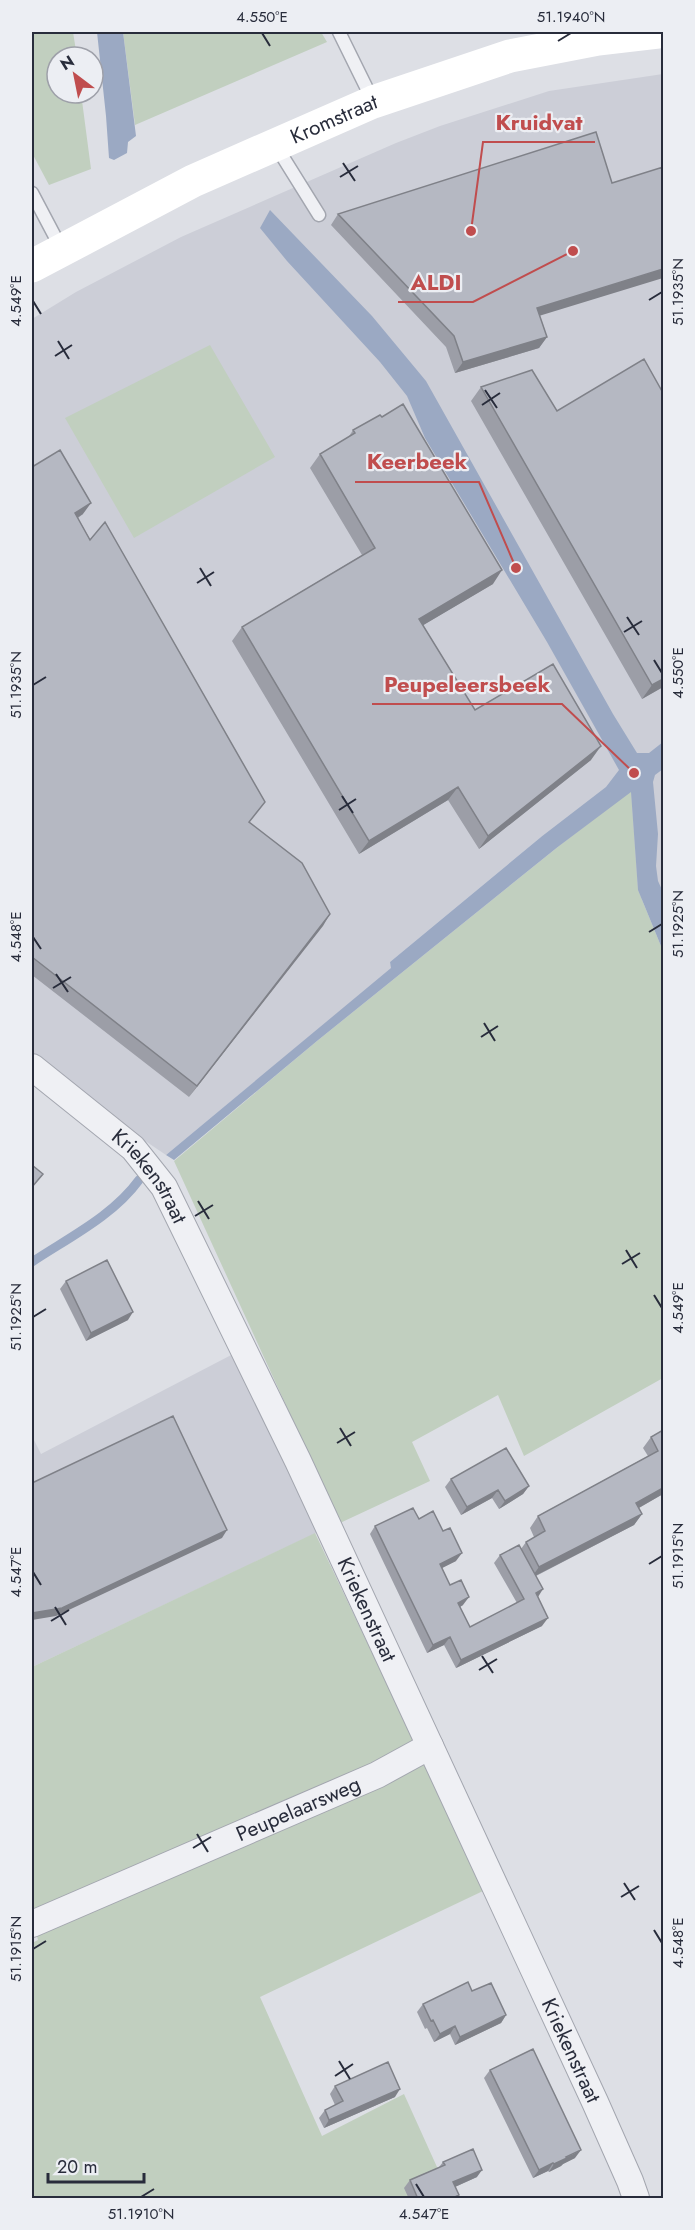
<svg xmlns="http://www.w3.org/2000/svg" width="695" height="2230" font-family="Jost,sans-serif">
<rect width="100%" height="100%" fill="#dddfe5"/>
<path fill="#ccced7" d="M663,74V912L541,837L390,962L392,968L166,1155L104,1113L32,1057V319L76,292L181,237L396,143L440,126L549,91Z
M237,1352L329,1527L32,1667V1436L41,1454Z"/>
<path fill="#c1cfbf" d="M32,32H73L77,57H57V93H81L91,169L49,185L32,153Z
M123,32H321L327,42L135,125Z
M210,345L275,457L134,538L65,418Z
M631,791L638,890L663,951V1378L524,1456L498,1395L412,1442L430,1481L340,1523L174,1161L317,1041L559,846Z
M315,1533L402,1716L483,1891L260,1997L322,2136L404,2094L451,2198H32V1943L38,1940L32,1917V1667Z"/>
<path fill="#9ba9c3" d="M97,32H123L136,136L128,142L127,153L114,160L109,158L106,116Z
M270,210L372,316L426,381L613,714L637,753H649L663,742V769L655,775L653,782L658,834L656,866L658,881L663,892V951L638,890L631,792L559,846L317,1041L174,1160L166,1155L391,968L390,962L541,837L606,787L619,770L547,642L425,438L407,396L380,362L287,261L260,228Z"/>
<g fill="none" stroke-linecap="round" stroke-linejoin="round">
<path stroke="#9ba9c3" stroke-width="9" d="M32,1262C68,1238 113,1216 139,1180"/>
<g stroke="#a3a6af" stroke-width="15">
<path id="lane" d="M339,32L373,101
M276,146L319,215
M32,193L61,248"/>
</g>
<g stroke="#a3a6af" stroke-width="28">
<g id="street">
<path id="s1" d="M32,1067L133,1148L164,1187L298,1461L595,2102L630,2181L636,2198"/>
<path id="s2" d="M32,1924L377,1775L430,1746"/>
</g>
</g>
<use href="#lane" stroke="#eff0f4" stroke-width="12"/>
<use href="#street" stroke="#eff0f4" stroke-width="26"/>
<path stroke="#fff" stroke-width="33" id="s3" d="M32,266L193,181L373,102L510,56L598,39L658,32"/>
</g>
<path fill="#9c9ea7" d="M338,214L540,316L547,337L539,348L455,373L446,347L331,225Z
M481,387L663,687L642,699L471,401Z
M353,430L493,584L423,625L475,710L591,760L479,849L448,800L359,854L232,641L242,627L362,555L310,468L320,454L348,438Z
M32,467L83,514L78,518L250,823L330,914L189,1097L32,975Z
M66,1281L128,1320L86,1341L60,1289Z
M663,1430V1494L639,1508L642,1514L634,1525L536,1576L537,1597L542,1626L456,1668L444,1645L427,1653L370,1534L375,1526L419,1519L456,1561L442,1568L450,1585L463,1605L460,1607L470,1627L517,1603L494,1563L500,1555L521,1549L526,1542L534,1537L530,1528L538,1516L648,1456L643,1448L651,1437Z
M451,1479L529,1486L523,1494L499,1509L492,1498L461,1515L445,1487Z
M472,1991L506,2015L501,2023L455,2045L450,2034L434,2042L427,2028L425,2029L417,2012L423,2004Z
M490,2070L575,2158L563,2164L561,2166L549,2172L548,2171L533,2178L484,2078Z
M335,2086L395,2097L324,2128L319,2118L325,2110L335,2105L330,2094Z
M443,2162L477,2177L455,2187L459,2195L456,2199H409L404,2188L410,2180L439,2167Z"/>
<path fill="#7f8188" d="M663,269V278L529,319L537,308Z
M547,337L539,348L455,373L463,362Z
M91,503L83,514L67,524L75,513Z
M502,570L493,584L410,633L419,619Z
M663,679V687L642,699L652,685Z
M601,746L591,760L479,849L488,836Z
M458,787L448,800L359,854L369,841Z
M330,914L323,926L189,1097L197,1086Z
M133,1312L128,1320L86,1341L91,1333Z
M529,1486L523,1494L499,1509L505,1501Z
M663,1488V1494L628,1514L636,1503Z
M498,1490L492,1498L461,1515L467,1507Z
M642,1514L634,1525L531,1578L539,1567Z
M227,1530L222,1538L56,1616L32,1620V1613Z
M462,1553L456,1561L434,1572L440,1564Z
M543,1589L538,1597L536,1593Z
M469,1597L463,1605L453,1611L458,1603Z
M548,1618L542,1626L456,1668L461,1660Z
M450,1637L444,1645L427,1653L433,1645Z
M506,2015L501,2023L455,2045L460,2037Z
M455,2026L450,2034L434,2042L440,2034Z
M400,2089L395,2097L324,2128L329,2120Z
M581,2150L575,2158L563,2164L561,2166L549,2172L554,2164Z
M553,2163L548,2171L533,2178L539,2170Z
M482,2170L477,2177L448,2190L453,2182Z"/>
<path fill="#b5b8c2" stroke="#7f8188" stroke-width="1.5" d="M596,132L612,183L663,167V269L537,308L547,337L463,362L454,336L338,214Z
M644,359L663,393V679L652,685L481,387L532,370L557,411Z
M403,404L502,570L419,619L475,710L553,664L601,746L488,836L458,787L369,841L242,627L375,548L320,454L355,433L353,430L380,415L382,417Z
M60,450L91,503L75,513L90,540L105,522L265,802L249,822L302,863L330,914L197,1086L32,957V467Z
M32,1165L43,1174L32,1187Z
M107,1260L133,1312L91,1333L66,1281Z
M173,1416L227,1530L62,1608L32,1613V1483Z
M663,1430V1488L636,1503L642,1514L539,1567L526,1542L545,1531L538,1516L658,1451L651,1437Z
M506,1448L529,1486L505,1501L498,1490L467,1507L451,1479Z
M413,1508L419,1519L433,1511L443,1531L450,1528L462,1553L440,1564L450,1585L461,1580L469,1597L458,1603L470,1627L524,1599L500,1555L519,1545L543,1589L536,1593L548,1618L461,1660L450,1637L433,1645L375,1526Z
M468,1982L472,1991L491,1983L506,2015L460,2037L455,2026L440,2034L433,2020L431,2021L423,2004Z
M533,2049L581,2150L566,2157L567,2158L554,2164L553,2163L539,2170L490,2070Z
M388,2062L400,2089L329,2120L325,2110L343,2101L335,2086Z
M473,2149L482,2170L453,2182L459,2195L451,2199H418L410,2180L445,2165L443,2162Z"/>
<path fill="none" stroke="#282c3b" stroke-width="2" d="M262,33L270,46M558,41L571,33M343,163L355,181M340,177L358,166M649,300L662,292M33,301L41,314M58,341L69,359M55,356L72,345M485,390L497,408M482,405L500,393M200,568L211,586M197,583L214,572M627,617L639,635M624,632L642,621M654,660L662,673M33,685L46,677M342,796L353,813M339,810L356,799M649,932L662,924M33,937L41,949M56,974L68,992M53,988L71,977M484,1023L495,1041M481,1037L498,1026M198,1201L209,1219M195,1216L213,1205M626,1250L637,1268M622,1264L640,1253M654,1295L662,1308M33,1317L46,1309M340,1428L351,1446M337,1443L355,1432M649,1564L662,1556M33,1572L41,1585M55,1607L66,1625M51,1621L69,1610M482,1656L493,1673M479,1670L497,1659M197,1834L208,1852M193,1848L211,1837M624,1883L635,1900M621,1897L639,1886M654,1930L662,1943M33,1949L46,1941M339,2061L350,2079M335,2076L353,2064M416,2184L424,2197M141,2197L154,2189"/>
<g text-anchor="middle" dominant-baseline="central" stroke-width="4.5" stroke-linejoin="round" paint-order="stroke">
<g font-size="21" fill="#282c3b" stroke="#eceef3">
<text stroke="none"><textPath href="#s3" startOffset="336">Kromstraat</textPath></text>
<text stroke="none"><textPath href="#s1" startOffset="162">Kriekenstraat</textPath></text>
<text stroke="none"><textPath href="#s1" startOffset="648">Kriekenstraat</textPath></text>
<text stroke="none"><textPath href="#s2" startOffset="290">Peupelaarsweg</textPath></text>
<text stroke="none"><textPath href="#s1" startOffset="1134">Kriekenstraat</textPath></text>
</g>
</g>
<path fill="none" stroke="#c04d4e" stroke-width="2" d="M471 231L483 142H595M573 251L473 302H398M516 568L479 482H355M634 773L562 704H372"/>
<g fill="#c04d4e" stroke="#eceef3" stroke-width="2">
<circle cx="471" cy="231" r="6"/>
<circle cx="573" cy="251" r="6"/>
<circle cx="516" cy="568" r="6"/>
<circle cx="634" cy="773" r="6"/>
</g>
<g font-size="22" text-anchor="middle" font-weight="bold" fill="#c04d4e" stroke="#eceef3" stroke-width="4.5" stroke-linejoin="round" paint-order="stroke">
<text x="539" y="130">Kruidvat</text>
<text x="436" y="290">ALDI</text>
<text x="417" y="469">Keerbeek</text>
<text x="467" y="692">Peupeleersbeek</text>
</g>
<rect width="695" height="2230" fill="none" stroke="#eceef3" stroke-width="66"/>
<g transform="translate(75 75) rotate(328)"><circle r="28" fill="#eceef3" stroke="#9ea0a9" stroke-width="1.5"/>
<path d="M0-4.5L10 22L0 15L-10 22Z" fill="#c04d4e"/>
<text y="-9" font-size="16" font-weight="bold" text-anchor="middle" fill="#282c3b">N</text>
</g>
<path d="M48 2173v9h96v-9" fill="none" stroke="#282c3b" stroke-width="3"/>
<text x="57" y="2173" font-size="18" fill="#282c3b" stroke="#eceef3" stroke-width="4.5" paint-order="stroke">20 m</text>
<rect x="33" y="33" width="629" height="2164" fill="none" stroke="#282c3b" stroke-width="2"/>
<g font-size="15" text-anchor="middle" fill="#282c3b">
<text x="262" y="22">4.550°E</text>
<text x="571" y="22">51.1940°N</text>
<text transform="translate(678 292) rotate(-90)" y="5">51.1935°N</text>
<text transform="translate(16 301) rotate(-90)" y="5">4.549°E</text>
<text transform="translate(678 673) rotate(-90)" y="5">4.550°E</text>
<text transform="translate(16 685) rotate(-90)" y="5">51.1935°N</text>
<text transform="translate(678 924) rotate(-90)" y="5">51.1925°N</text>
<text transform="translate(16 937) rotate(-90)" y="5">4.548°E</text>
<text transform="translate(678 1308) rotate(-90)" y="5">4.549°E</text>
<text transform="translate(16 1317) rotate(-90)" y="5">51.1925°N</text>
<text transform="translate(678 1556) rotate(-90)" y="5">51.1915°N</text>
<text transform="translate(16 1572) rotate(-90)" y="5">4.547°E</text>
<text transform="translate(678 1943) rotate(-90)" y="5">4.548°E</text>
<text transform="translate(16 1949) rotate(-90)" y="5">51.1915°N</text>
<text x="141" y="2219">51.1910°N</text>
<text x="424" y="2219">4.547°E</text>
</g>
</svg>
